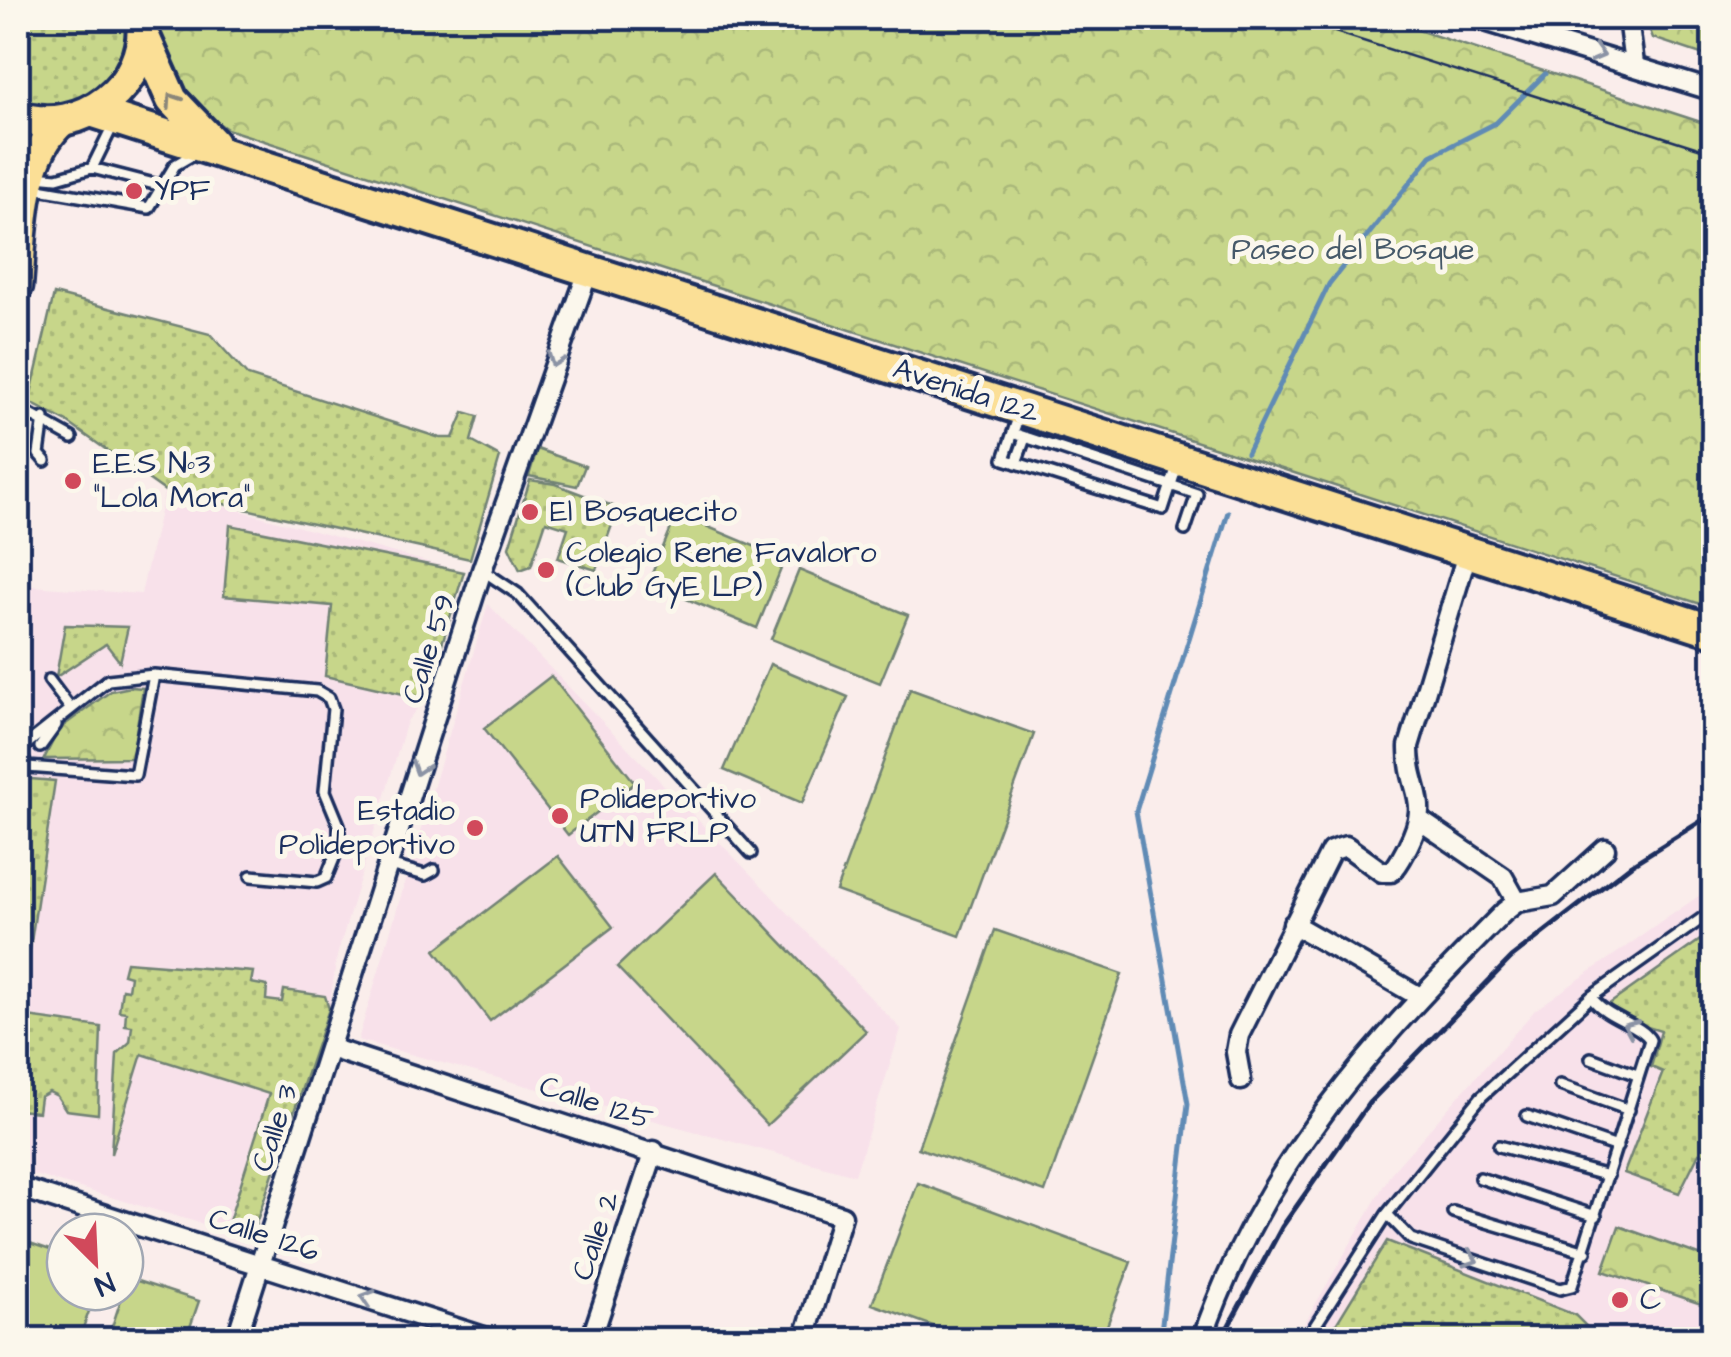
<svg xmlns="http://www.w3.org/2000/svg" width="1731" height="1357" font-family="'Architects Daughter',sans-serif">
<defs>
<pattern id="grass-dots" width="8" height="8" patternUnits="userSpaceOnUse" patternTransform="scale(2.5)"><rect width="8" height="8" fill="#c7d68a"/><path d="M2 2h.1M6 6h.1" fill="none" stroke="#aab87a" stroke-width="1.8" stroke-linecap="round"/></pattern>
<pattern id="forest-crowns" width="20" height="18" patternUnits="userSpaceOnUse" patternTransform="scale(2.5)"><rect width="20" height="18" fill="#c7d68a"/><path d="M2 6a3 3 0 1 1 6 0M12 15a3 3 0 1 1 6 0" fill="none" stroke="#aab87a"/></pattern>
</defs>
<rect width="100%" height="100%" fill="#faedeb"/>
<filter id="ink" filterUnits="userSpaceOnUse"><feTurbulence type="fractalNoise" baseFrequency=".01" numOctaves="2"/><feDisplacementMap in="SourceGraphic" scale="20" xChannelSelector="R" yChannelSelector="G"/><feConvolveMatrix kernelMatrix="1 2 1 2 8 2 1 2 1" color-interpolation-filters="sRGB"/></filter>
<g filter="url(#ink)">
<path fill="#f8e1ea" d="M165,490L464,572L425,699L407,721L337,956L329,1009L251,1238L18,1170V585L141,594Z
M488,604L901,1029L855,1175L358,1040Z
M1713,886V1339L1295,1340L1391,1173L1535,1010Z"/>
<path fill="url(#grass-dots)" stroke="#718274" stroke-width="2.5" d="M18,18H124C131,51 116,90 82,104C65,112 36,106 18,106Z
M54,294L210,334L248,376L440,438H453L464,412L478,416L471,441L500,457L470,559L165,491L67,422L29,402Z
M537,449L585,466L577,486L529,476Z
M530,480L555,484L618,508L596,570L558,558L568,528L546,521L531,566L520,570L509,547Z
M230,525L464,572L425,699L325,676L332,606L224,596Z
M65,625L128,627L120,662L106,644L56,677Z
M18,778L55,781L20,1016L101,1027L98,1114L66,1110L57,1096L49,1092L40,1097L38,1112L18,1110Z
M1713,931V1157L1699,1153L1679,1193L1624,1173L1663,1072L1651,1067L1661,1031L1621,1019L1605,1007Z
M126,962L253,972L251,983L267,986L266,1000L282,1002L284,990L325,996L329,1009L251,1238L225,1234L269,1094L142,1054L111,1154L117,1054L130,1042L132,1026L125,1025L126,1012L119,1011L122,989L128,990L130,976L123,974Z
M1387,1241L1575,1315L1599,1339H1327Z"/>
<path fill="url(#forest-crowns)" stroke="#718274" stroke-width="2.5" d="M155,18H1381L1713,126V608L227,129L176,94Z
M1645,18H1713V58L1653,38Z
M131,687L143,688L132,758L44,759L59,729L111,691Z
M1619,1226L1713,1260V1308L1603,1271Z"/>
<path fill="#c7d68a" stroke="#718274" stroke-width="2.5" d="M677,514L785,559L757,628L648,583Z
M799,570L908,615L880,683L771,639Z
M770,664L848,697L802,803L724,770Z
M551,676L635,783L568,835L484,728Z
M910,689L1034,734L960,936L836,891Z
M558,856L613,927L490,1021L435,950Z
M716,873L866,1031L767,1125L617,967Z
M995,930L1122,974L1045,1192L918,1148Z
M918,1183L1131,1262L1102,1339H969L872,1304Z
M18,1239L65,1255V1292H96L79,1339H18Z
M128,1278L199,1301L186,1339H108Z"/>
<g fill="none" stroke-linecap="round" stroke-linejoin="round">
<path stroke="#618bb5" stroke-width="5" d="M1247,453L1329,284L1431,156L1496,123L1545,74
M1160,1340L1188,1104L1136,811L1228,512"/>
<g stroke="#1b2f5e" stroke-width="16">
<path id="lane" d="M92,168L113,125
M36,176L57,178L92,168L162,186
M33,188L149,208L175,165L194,154
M18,408L72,438
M1020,412L1004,459L1163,509L1178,463
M44,418L39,454L45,461
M1013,433L1197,494L1185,530
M1016,463L1025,438
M482,570L518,594L751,853
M49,680L70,708
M40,747L56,725
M18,751L108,680L154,675L317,691L329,698L333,709L325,791L339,825V846L326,878L317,882L251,876
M19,751L27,767L135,775L154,675
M389,865L425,875L434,870
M1591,1058L1637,1075
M1560,1085L1629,1110
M1527,1116L1617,1147
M1499,1146L1608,1176
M1480,1178L1596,1216
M1453,1212L1586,1252
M1387,1214L1411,1239L1560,1289L1572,1286L1650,1040C1640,1023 1607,1019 1591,997
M1306,1340L1387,1214L1481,1097L1591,997L1714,910"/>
</g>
<g stroke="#1b2f5e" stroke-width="25">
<path id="street" d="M1475,18L1714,91
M1628,18L1634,64
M1421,821L1503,877L1517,902
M1293,924L1420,997
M330,1048L842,1216L804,1340
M1241,1080L1236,1052L1239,1035L1331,851L1346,846L1382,872H1391C1399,865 1403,855 1408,846C1433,797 1408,793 1409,746L1467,554
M18,1187L493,1340
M236,1340L482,570L589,269
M591,1340L654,1151
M1202,1340C1264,1160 1374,1043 1504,912L1517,902L1553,896L1605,849"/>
</g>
<g stroke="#1b2f5e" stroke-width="35">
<path id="primary" d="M18,286C23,235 20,157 63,121"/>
</g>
<g stroke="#1b2f5e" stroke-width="38">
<path id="highway" d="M145,39L172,100L213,143
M94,112L1714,631
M18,117C82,137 150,85 142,18"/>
</g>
<use href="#lane" stroke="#fbf7ec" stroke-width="9"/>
<use href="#street" stroke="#fbf7ec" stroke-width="18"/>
<use href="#primary" stroke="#fbdf96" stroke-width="28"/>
<use href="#highway" stroke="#fbdf96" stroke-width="30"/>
<path stroke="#1b2f5e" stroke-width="2.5" d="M1291,18L1714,153"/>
<path stroke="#1b2f5e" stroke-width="5" d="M1221,1340L1282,1227L1369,1103L1511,958L1631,865L1714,813"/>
</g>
<defs><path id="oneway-chevron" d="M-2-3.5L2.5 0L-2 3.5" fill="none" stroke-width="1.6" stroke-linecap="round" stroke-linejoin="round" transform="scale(2.5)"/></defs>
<g stroke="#8b93a5">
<use href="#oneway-chevron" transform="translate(1598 54) rotate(16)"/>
<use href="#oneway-chevron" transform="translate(555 360) rotate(110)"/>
<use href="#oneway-chevron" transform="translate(419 768) rotate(108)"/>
<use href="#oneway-chevron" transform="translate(1630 1027) rotate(-156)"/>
<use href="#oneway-chevron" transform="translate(1471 1259) rotate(19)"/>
<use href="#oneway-chevron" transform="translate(367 1298) rotate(-162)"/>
</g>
<use stroke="#8b877a" href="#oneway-chevron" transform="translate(173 100) rotate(-124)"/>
</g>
<g fill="#d1495b" stroke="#fbf7ec" stroke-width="4">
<circle cx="134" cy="191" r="10"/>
<circle cx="73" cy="481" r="10"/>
<circle cx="530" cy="512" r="10"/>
<circle cx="546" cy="570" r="10"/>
<circle cx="560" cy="816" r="10"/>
<circle cx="475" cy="828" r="10"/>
<circle cx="1620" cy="1300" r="10"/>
</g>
<g text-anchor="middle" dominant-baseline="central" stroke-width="10" stroke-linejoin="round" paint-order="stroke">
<g font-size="30" fill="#1b2f5e" stroke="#fbf7ec" text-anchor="start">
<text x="154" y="191">YPF</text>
<text x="93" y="464">E.E.S Nº3<tspan x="93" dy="34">"Lola Mora"</tspan></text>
<text x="550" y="512">El Bosquecito</text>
<text x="566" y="553">Colegio Rene Favaloro<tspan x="566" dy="34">(Club GyE LP)</tspan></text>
<text x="580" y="799">Polideportivo<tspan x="580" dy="34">UTN FRLP</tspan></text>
<text x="455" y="811" text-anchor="end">Estadio<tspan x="455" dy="34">Polideportivo</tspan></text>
<text x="1640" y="1300">C</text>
</g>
<g font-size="30" fill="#465969" stroke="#fbf7ec">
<text x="1353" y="250">Paseo del Bosque</text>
</g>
<g font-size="30" fill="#1b2f5e" stroke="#fbf7ec">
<text transform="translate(966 391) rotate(18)">Avenida 122</text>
<text transform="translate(429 649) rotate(-72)">Calle 59</text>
<text transform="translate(596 1103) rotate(18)">Calle 125</text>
<text transform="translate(275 1128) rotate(-72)">Calle 3</text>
<text transform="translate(264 1235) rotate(18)">Calle 126</text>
<text transform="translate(596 1236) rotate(-71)">Calle 2</text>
</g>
</g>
<rect width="1731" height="1357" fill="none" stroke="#fbf7ec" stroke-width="60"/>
<rect x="30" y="30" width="1671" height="1297" fill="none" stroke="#1b2f5e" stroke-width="4" filter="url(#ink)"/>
<g transform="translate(95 1262) rotate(156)"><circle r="48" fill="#fbf7ec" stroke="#a1a7b3" stroke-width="2.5"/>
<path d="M0-8L18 38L0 25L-18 38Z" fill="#d1495b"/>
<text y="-15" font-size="28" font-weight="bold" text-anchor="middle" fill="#1b2f5e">N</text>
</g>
</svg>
